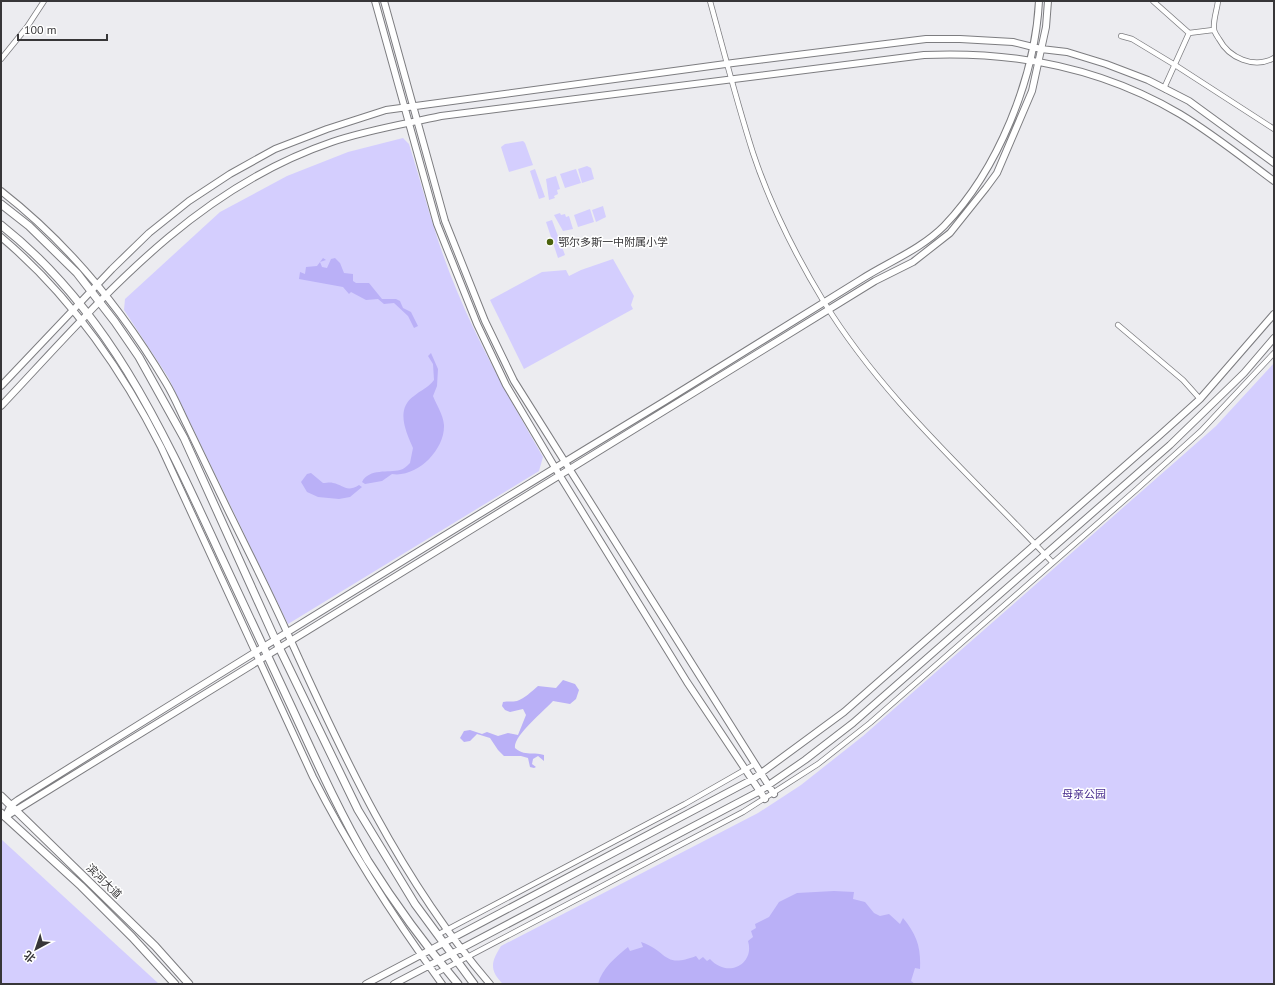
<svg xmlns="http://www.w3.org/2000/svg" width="1275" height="985" font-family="'PT Sans','Noto Sans SC',sans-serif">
<rect width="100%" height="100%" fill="#ececf0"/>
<path fill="#d4cefe" d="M403,138L409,144C419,175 427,207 437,237C462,315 502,386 543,457L539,471L288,624L168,377L124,310L125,299L220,212L287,176L348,152Z
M523,141L525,143L533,165L509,172L501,147L505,144Z
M587,166L591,168L594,179L582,183L578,169Z
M535,169L545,197L539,199L530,171Z
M576,169L581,183L565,188L560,174Z
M556,176L560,189L557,190L558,194L554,196L555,198L549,200L546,179Z
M603,206L606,217L596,222L592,210Z
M590,209L594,222L578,227L574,215Z
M560,213L561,215L565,214L566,217L569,216L573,229L563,231L554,215Z
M552,220L565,255L558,258L546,222Z
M613,259L634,296L631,305L633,309L524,369L490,300L542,272L566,270L569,276L581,270Z
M1274,363V984H503C489,970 491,962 501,946L758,813L801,785L863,736L1216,426Z
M1,839L159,984H1Z"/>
<path fill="#bab0f7" d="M323,258L326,260L320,262L322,267L327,268L331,259L335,258L340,263L344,273L353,274V281L356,283H369L382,299H396L400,301L403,308L411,312L418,326L414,328L408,316L394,303L384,304L378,299L366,300L351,292L349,294L343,287L299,279L300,272L305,274L306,267L317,266Z
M431,353L438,369L437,386L433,396C437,406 443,414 444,425C445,450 417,478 392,474L382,481L365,484L362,482C369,468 389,473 400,470C404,469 407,466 410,463L413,448C406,432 395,409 414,396C421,390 428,388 434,380L433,364L428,356Z
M311,473L323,483C327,483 330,482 333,483C344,485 346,493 359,485L362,487L350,497L339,499L318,497L307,492L301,482L307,474Z
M563,680L575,684L579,690L576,699L570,704L553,701C544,711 513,736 515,748C525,757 533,751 544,755V761L538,756L533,759L532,764L536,767L534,768L530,767L528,758L521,756H504L498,750L490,738L477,734L470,741L464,742L460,738L464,731L470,730L482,734L487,732L498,736L508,733L518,735L526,715L523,709L510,712L505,710L502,706L503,702C508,701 512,702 517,701C525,698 531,692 538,686L556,688Z
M834,891L854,892L853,899L865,902L874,913L880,916L889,914L900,924L903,918C917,935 921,947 920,969L915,968L911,981L915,984H598C602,968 616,957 628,947L630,951L643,947L641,942C668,951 663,969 696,956L699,960L703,957L707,961L710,959C728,979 755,964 748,941L753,937L751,931L756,928L755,924L769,917L779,902L797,893Z"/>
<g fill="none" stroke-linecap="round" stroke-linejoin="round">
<g stroke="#7d7d80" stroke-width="6">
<path id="minor" d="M710,1C724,52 737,103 753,153C770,204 796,256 824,302C884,400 974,478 1052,562
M1153,1L1189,33L1213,30
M1218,1C1217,10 1213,20 1214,29C1214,32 1217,36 1219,39C1229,58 1254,69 1274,58
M1121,36L1132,39L1175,65L1274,129
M1,59L27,27L44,1
M1166,90L1165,86L1189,33
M1118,325L1183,380L1200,399
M437,935L685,804L755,764
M435,974L743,812L818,764L870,723L1137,489L1201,431L1274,353"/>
</g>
<g stroke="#7d7d80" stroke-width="8">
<path id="tertiary" d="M375,1L437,224L477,324L506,385L560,476L687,682L765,799
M384,1L445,221L485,321L514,381L774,794
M1039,1C1035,78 998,170 944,226C920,250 888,262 860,280C795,320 730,361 665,401C449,532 233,665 18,800L11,805L5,817L875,281L913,262L950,233L986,188L997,173L1032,91L1046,27L1048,1
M1,191C69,244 122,309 166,383C174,396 180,411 187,425C200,452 213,479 226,506C246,547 267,588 286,630C342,754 400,880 490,984
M1,237C70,295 121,368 161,447L313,777C350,850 394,918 442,984
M1,386L112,269L149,233L189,201L230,174L275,149L327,129L386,110L733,63L926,39H960L1013,42L1041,49L1067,52L1106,64L1148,80L1189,101L1274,163
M1,406C100,301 191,190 332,142C367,130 405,124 441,116L924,55C1013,51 1102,68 1180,114C1213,134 1243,158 1274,181
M366,984L753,779L844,712L1160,435L1200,399L1274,314
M394,984L760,791L805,760L853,723L1170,445L1244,373L1274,338"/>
</g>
<g stroke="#7d7d80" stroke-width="9">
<path id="secondary" d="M1,796L155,946L189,984
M1,813L81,886L132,937L175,984"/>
</g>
<g stroke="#7d7d80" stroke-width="9">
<path id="primary" d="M1,204L29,226L77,273L115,322L139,357L184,438L275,639L358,810L415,904L474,984
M1,225C109,310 164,433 220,554C244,606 268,657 292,708C316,760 339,812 368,861C395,904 425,945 458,984"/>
</g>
<use href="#minor" stroke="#fff" stroke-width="4.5"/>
<use href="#tertiary" stroke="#fff" stroke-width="6"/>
<use href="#secondary" stroke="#fff" stroke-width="7"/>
<use href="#primary" stroke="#fff" stroke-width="7"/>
</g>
<circle fill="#4b620d" stroke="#fff" stroke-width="1.5" cx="550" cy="242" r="4"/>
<g text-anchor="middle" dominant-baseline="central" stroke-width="3" stroke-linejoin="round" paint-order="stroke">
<g font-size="11" fill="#373638" stroke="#fff" text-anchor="start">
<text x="558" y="242">鄂尔多斯一中附属小学</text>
</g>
<g font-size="11" fill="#462a8d" stroke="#fff">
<text x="1084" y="794">母亲公园</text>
</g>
<g font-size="11" fill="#373638" stroke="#fff">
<text transform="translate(104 881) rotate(44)">滨河大道</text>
</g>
</g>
<rect width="1275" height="985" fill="none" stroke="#373638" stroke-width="4"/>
<g transform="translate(36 949) rotate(220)" stroke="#ffffff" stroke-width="3" paint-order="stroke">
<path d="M0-3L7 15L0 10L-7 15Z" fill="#373638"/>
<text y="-6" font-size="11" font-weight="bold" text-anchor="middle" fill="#373638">北</text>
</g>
<path d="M18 34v6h89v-6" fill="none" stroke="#373638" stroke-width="2"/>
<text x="24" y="34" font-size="12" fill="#373638" stroke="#ffffff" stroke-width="3" paint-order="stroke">100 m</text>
</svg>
